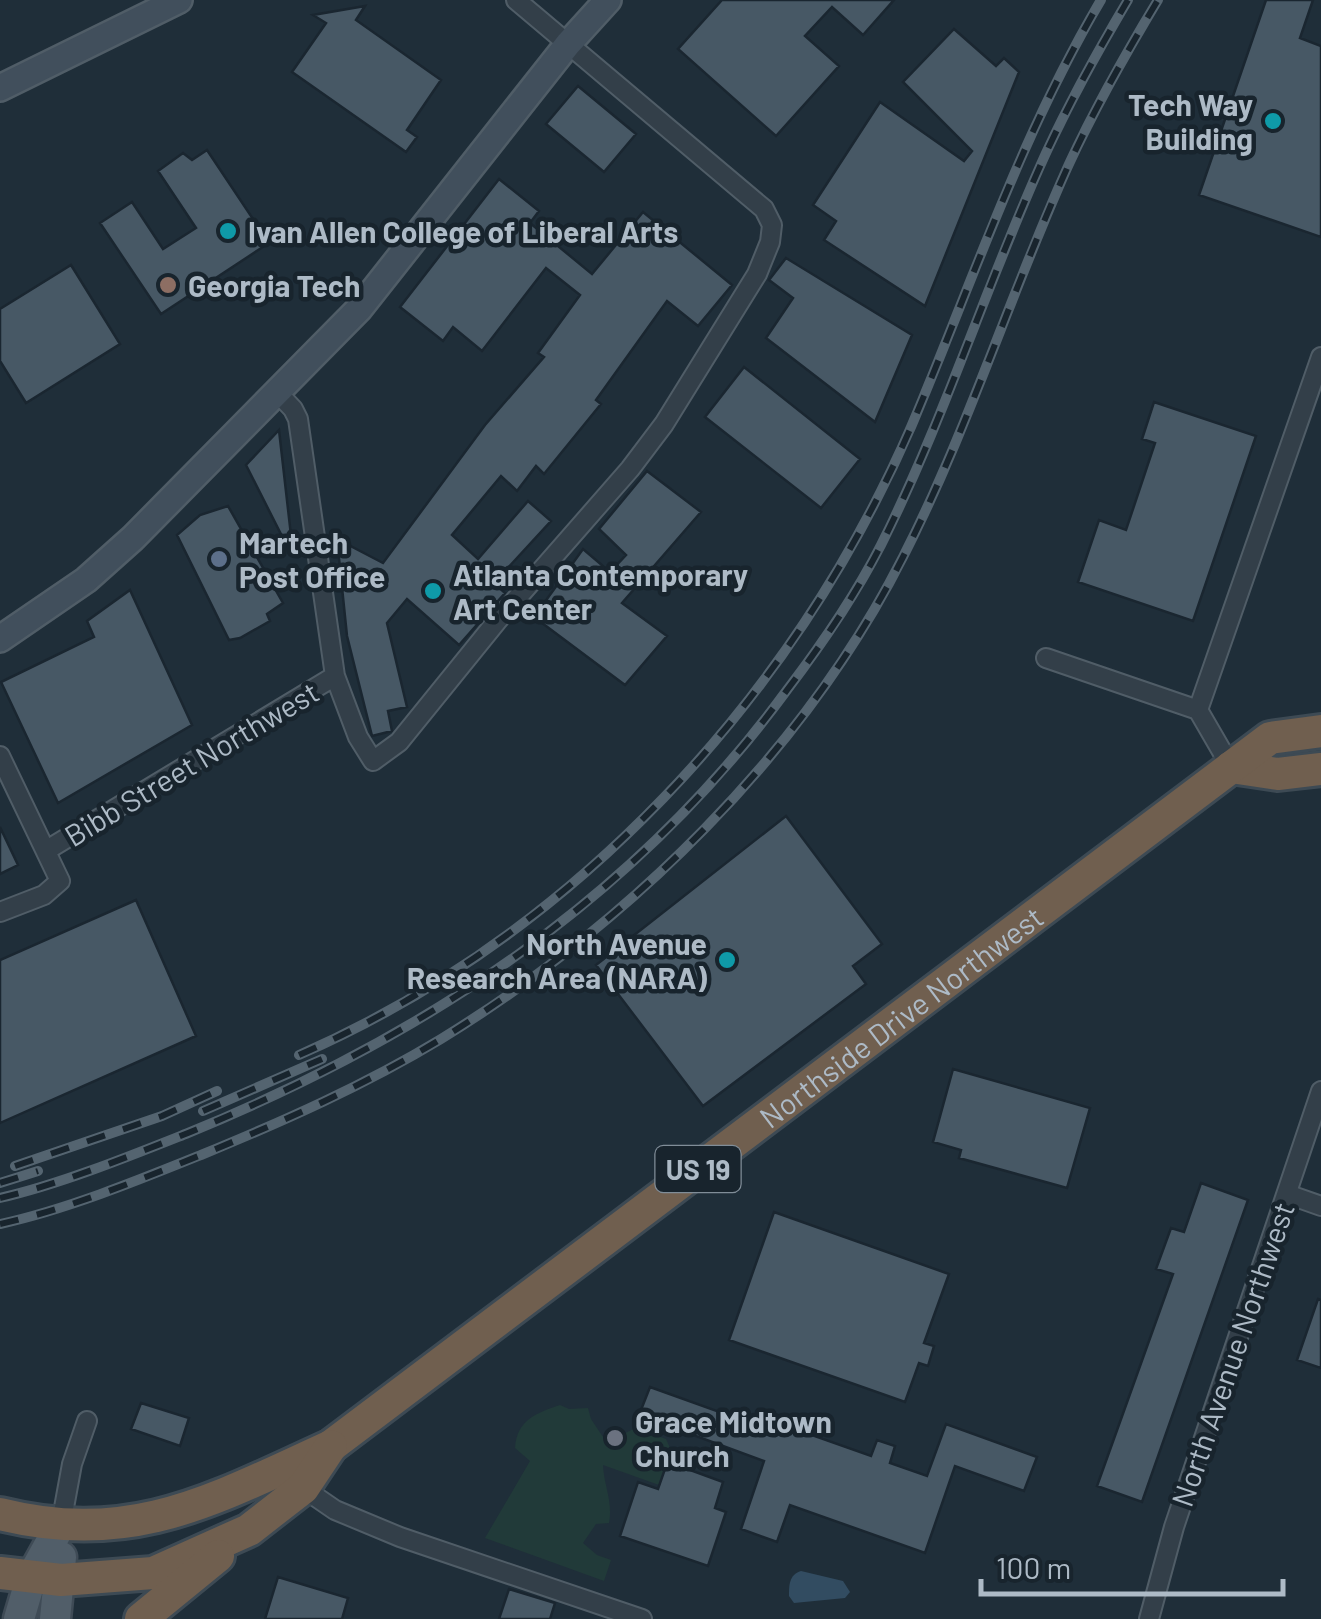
<svg xmlns="http://www.w3.org/2000/svg" width="1321" height="1619" font-family="Barlow,sans-serif">
<rect width="100%" height="100%" fill="#1f2e39"/>
<path fill="#213a39" d="M560,1405L569,1409L588,1408L591,1419L607,1443L635,1428L666,1439L680,1470L666,1466L659,1485L603,1465C604,1487 613,1500 609,1523L596,1524L583,1543L597,1555L611,1560L604,1581L485,1538L530,1461L515,1448C517,1420 536,1413 560,1405Z"/>
<path fill="#324c61" d="M801,1571L843,1581L850,1592L845,1598L794,1603L789,1596C789,1585 789,1575 801,1571Z"/>
<path fill="#475865" stroke="#1a2630" stroke-width="2.5" d="M722,0H894L863,35L832,7L805,36L839,66L776,136L678,49Z
M1266,0H1313L1300,38L1321,46V237L1199,195Z
M365,6L356,20L441,80L407,130L417,137L406,152L292,72L326,23L313,15Z
M954,29L996,66L1004,58L1019,72L925,306L824,240L836,221L813,205L880,102L964,161L972,151L903,82Z
M578,86L636,134L604,172L546,124Z
M207,150L269,243L161,314L100,223L132,202L163,249L196,228L158,171L183,153L192,160Z
M499,179L539,211L530,223L592,274L643,212L732,285L698,326L667,301L596,400L601,404L544,474L536,466L517,491L501,476L452,535L478,559L528,501L551,521L494,583L505,593L459,645L407,599L387,623L407,707L388,711L392,731L372,736L347,636L337,539L383,563L485,425L544,357L538,353L580,295L546,268L482,351L453,327L443,341L400,307Z
M786,258L912,335L875,422L766,338L793,298L769,280Z
M71,265L120,344L26,403L0,361V309Z
M744,367L860,459L821,508L705,417Z
M1154,402L1256,436L1193,621L1078,582L1099,520L1126,530L1155,443L1142,439Z
M279,430L293,553L291,554L246,465Z
M647,471L701,512L622,603L667,636L625,685L534,617L583,549L610,572L626,555L599,529Z
M228,506L283,603L267,614L270,621L240,638L229,640L177,535L200,515Z
M130,590L192,725L58,803L1,682L94,637L87,621Z
M786,816L882,944L853,966L866,984L703,1106L596,965Z
M0,827L18,865L0,874Z
M136,900L196,1036L0,1123V960Z
M953,1069L1090,1108L1067,1188L959,1158L961,1150L933,1142Z
M1201,1183L1248,1200L1142,1502L1097,1486L1173,1274L1156,1269L1171,1228L1184,1232Z
M774,1212L949,1274L924,1343L934,1346L928,1366L919,1363L905,1402L729,1340Z
M1318,1299L1321,1300V1368L1297,1360Z
M650,1387L775,1432L778,1423L871,1456L877,1440L895,1446L890,1463L927,1476L946,1424L1037,1457L1024,1491L955,1466L925,1553L790,1505L777,1542L741,1529L764,1461L639,1415Z
M141,1403L189,1418L180,1446L131,1429Z
M666,1466L680,1470L682,1467L723,1482L715,1508L726,1512L708,1566L620,1536L638,1482L658,1489Z
M278,1577L348,1598L342,1619H265Z
M509,1589L555,1603L550,1619H499Z"/>
<g fill="none" stroke-linecap="round" stroke-linejoin="round">
<g stroke="#505d67" stroke-width="22">
<path id="street" d="M276,391L293,409L298,419L335,676L358,737L373,761L399,742L497,621L630,469L664,424L757,274L770,242L772,225L764,209L516,0
M1046,658L1198,710L1231,767
M1198,710L1321,357
M0,756L60,881L44,895L0,912
M47,850L335,676
M1287,1194L1321,1206
M303,1488L335,1510L400,1537L642,1619
M61,1524L72,1464L87,1421
M1149,1619L1174,1527L1321,1091"/>
</g>
<g stroke="#505d67" stroke-width="30">
<path id="secondary" d="M0,88L179,0
M0,639L86,580L133,538L359,309L568,44L608,0"/>
</g>
<g stroke="#3f4b56" stroke-width="35">
<path id="primary" d="M19,1619L31,1578L61,1524
M55,1619L61,1557"/>
</g>
<g stroke="#3d4a54" stroke-width="38">
<g id="highway">
<path d="M1231,767L1278,774L1321,769"/>
<path id="s1" d="M0,1514C133,1547 214,1499 331,1446L1270,738L1321,731"/>
<path d="M0,1573L61,1580L153,1573L249,1530L303,1488L331,1446"/>
<path d="M141,1619L218,1556"/>
</g>
</g>
<use href="#street" stroke="#333f49" stroke-width="18"/>
<use href="#secondary" stroke="#414f5c" stroke-width="25"/>
<use href="#primary" stroke="#515e69" stroke-width="30"/>
<use href="#highway" stroke="#705f4f" stroke-width="32"/>
<g stroke="#546470" stroke-width="10">
<path id="rail" d="M299,1055C573,935 793,699 911,427C973,281 1020,137 1101,0
M203,1111L322,1059
M15,1166L162,1116L217,1091
M0,1183L38,1171
M0,1198C61,1184 130,1156 188,1133C427,1035 633,900 787,690C822,644 855,596 881,545C945,418 987,282 1046,153C1070,101 1099,49 1128,0
M0,1224C65,1210 139,1180 201,1155C284,1121 365,1085 441,1039C628,924 803,754 903,557C968,430 1010,294 1069,164C1095,108 1126,53 1158,0"/>
</g>
<use href="#rail" stroke="#18242d" stroke-width="6" stroke-dasharray="19" stroke-linecap="butt"/>
</g>
<g fill="#0f9aa8" stroke="#18242d" stroke-width="4">
<circle cx="1273" cy="121" r="10"/>
<circle cx="228" cy="231" r="10"/>
<circle cx="433" cy="591" r="10"/>
<circle cx="727" cy="960" r="10"/>
</g>
<circle fill="#8d6e63" stroke="#18242d" stroke-width="4" cx="168" cy="285" r="10"/>
<circle fill="#5c6f8a" stroke="#18242d" stroke-width="4" cx="219" cy="559" r="10"/>
<circle fill="#6b7280" stroke="#18242d" stroke-width="4" cx="615" cy="1438" r="10"/>
<g text-anchor="middle" dominant-baseline="central" stroke-width="9" stroke-linejoin="round" paint-order="stroke">
<rect fill="#18242d" stroke="#808d98" stroke-width="2.5" x="655.5" y="1146" width="85" height="46" rx="8"/>
<g font-size="28" font-weight="bold" fill="#adbac6">
<text x="698" y="1169">US 19</text>
</g>
<g font-size="30" font-weight="bold" fill="#adbac6" stroke="#18242d" text-anchor="start">
<text x="1253" y="104" text-anchor="end">Tech Way<tspan x="1253" dy="34">Building</tspan></text>
<text x="248" y="231">Ivan Allen College of Liberal Arts</text>
<text x="188" y="285">Georgia Tech</text>
<text x="239" y="542">Martech<tspan x="239" dy="34">Post Office</tspan></text>
<text x="453" y="574">Atlanta Contemporary<tspan x="453" dy="34">Art Center</tspan></text>
<text x="707" y="943" text-anchor="end">North Avenue<tspan x="707" dy="34">Research Area (NARA)</tspan></text>
<text x="635" y="1421">Grace Midtown<tspan x="635" dy="34">Church</tspan></text>
</g>
<g font-size="30" fill="#adbac6" stroke="#18242d">
<text transform="translate(191 763) rotate(-31)">Bibb Street Northwest</text>
<text stroke="none"><textPath href="#s1" startOffset="1060">Northside Drive Northwest</textPath></text>
<text transform="translate(1232 1354) rotate(-71)">North Avenue Northwest</text>
</g>
</g>
<path d="M981 1579v15h302v-15" fill="none" stroke="#adbac6" stroke-width="5"/>
<text x="996" y="1579" font-size="30" fill="#adbac6" stroke="#18242d" stroke-width="8" paint-order="stroke">100 m</text>
</svg>
